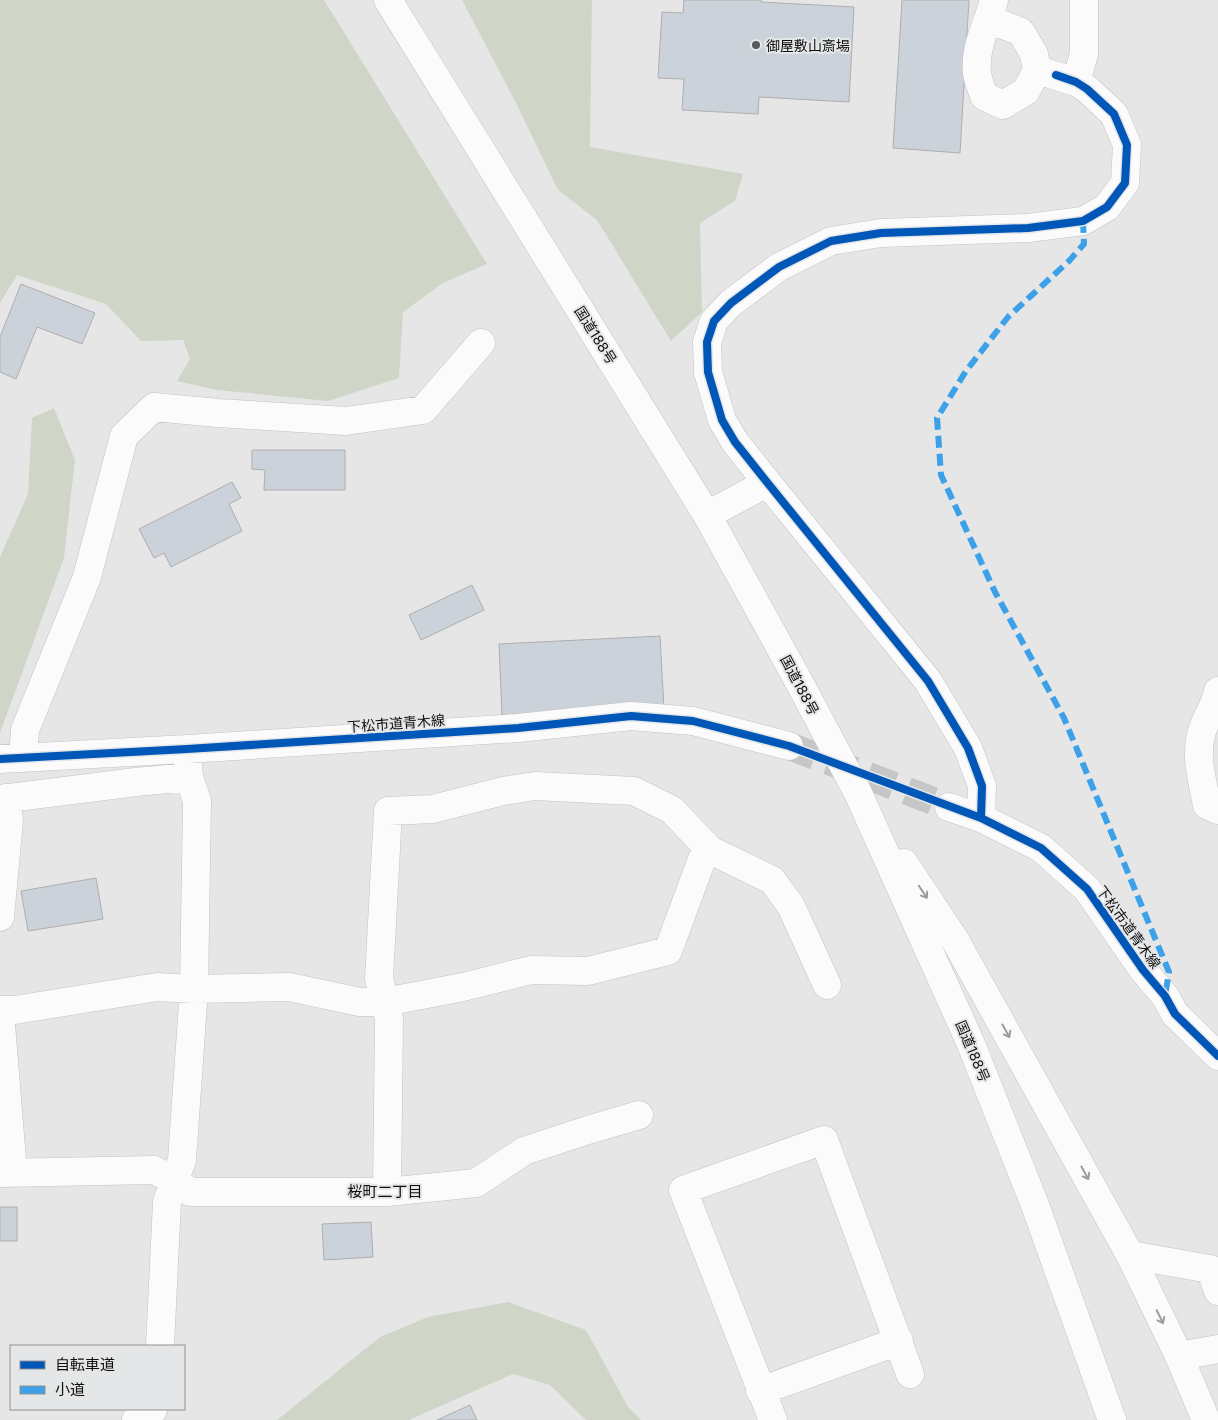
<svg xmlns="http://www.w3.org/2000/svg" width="1218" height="1420" font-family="Inter,'Noto Sans JP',sans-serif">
<rect width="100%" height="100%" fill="#e6e6e7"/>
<path fill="#cfd6c7" d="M0,0H324L487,264L443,283L403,312L399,378L328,401L217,390L177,381L190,359L183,340L141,341L106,304L17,275L0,303Z
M462,0H592L590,147L743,174L735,201L700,223L702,312L671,341L597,220L558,190L516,103Z
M54,408L75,460L64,558L0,733V557L28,494L32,418Z
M508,1302L586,1330L628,1407L641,1420H586L550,1385L513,1374L409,1420H277L380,1337L428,1317Z"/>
<path fill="#ccd2d9" stroke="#aeaeaf" d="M684,0H761V2L854,7L849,102L759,97L758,114L682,110L684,79L658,78L662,12L683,13Z
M902,0H969L960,153L893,148Z
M21,284L95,313L82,344L37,327L16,379L0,372V337Z
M252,450H345V490H264L265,470L252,469Z
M232,482L241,498L229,504L242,531L171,567L164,553L154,558L139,529Z
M472,585L484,610L421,640L409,615Z
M660,636L664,709L502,715L499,644Z
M96,878L103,919L28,931L21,891Z
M0,1207H17V1241H0Z
M371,1222L373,1257L324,1260L322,1224Z
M470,1405L477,1420H437Z"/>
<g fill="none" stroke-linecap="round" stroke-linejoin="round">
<path stroke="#c5c6c6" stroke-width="28" stroke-dasharray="28 14" stroke-linecap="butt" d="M789,746L949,807"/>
<g stroke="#c3c3c4" stroke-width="29">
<path id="minor" d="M989,19L1021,32L1034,54L1037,70
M1076,82L1084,54V0
M707,515L752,491L766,481
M1218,691C1215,707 1204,720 1201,735C1195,757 1203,783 1207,805L1218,810
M23,758L25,730L87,577L124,436L154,407L218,413L346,421L423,410L481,343
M0,759L187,749L518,728L631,716L693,721L789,746
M0,799L136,782L189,777
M949,807L981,818L1041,848L1087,889L1143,970L1165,996L1175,1014L1218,1056
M981,818L982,786L968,748L928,681L766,481L735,442L722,420L708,372L707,342L714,321L731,303L779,267L831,241L881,233L1028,228L1083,221L1107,207L1125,183L1127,145L1114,114L1087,89L1076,82L1037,70L1026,91L1003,105L984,96C982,89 978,81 977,73C974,47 988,24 994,0
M0,917L9,821L6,798
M0,1010H15L157,987L194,989L289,987L360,1002H385L463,987L531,970L588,971L668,951L702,859L710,850
M0,1012L13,1173
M0,1173L154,1170L174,1180L190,1192H387L476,1183L524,1151L588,1130L639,1115
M387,1192L389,1019L379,979L388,811L433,809L503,791L535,786L634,791L672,810L710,850L772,880L791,906L827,985
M1130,1255L1210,1269L1218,1291
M160,1346L167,1202L182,1160L194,989L197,801L189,777L187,749
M1179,1356L1218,1349
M760,1391L899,1341
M136,1420L153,1410
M773,1420L683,1190L824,1140L910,1374"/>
</g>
<g stroke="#c3c3c4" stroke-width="29">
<path id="highway" d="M388,0L707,515L798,680L858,793L971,1044L1035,1205L1112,1420
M904,863L955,940L1130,1255L1179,1356L1206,1420"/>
</g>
<use href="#minor" stroke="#fbfbfb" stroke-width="28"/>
<use href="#highway" stroke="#fbfbfb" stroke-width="28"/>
<path stroke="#3ca1e9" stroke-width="6" stroke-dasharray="12 6" stroke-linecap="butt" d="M1083,221L1084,244L1069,261L1008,317L966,371L937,418L941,475L995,592L1064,718L1169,972L1165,996"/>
<g stroke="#e5e6e8" stroke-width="11">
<path id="cycleway" d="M0,759L187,749L518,728L631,716L693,721L789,746L981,818L1041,848L1087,889L1143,970L1165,996L1175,1014L1218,1056
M981,818L982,786L968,748L928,681L766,481L735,442L722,420L708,372L707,342L714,321L731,303L779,267L831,241L881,233L1028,228L1083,221L1107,207L1125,183L1127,145L1114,114L1087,89L1076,82L1056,75"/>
</g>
<use href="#cycleway" stroke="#0057b8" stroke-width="8"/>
</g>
<defs><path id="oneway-shaft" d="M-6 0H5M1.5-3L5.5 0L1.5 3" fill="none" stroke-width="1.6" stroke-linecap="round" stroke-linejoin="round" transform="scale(1.25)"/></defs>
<g stroke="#9c9c9c">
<use href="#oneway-shaft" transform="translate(923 892) rotate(56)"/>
<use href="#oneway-shaft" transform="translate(1006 1031) rotate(61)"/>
<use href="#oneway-shaft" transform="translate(1085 1173) rotate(61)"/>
<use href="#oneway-shaft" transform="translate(1160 1317) rotate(64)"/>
</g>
<circle fill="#595a5a" stroke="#e5e6e8" stroke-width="2" cx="756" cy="45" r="5"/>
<g text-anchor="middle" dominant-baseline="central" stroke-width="4" stroke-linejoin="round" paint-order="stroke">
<g font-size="14" fill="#0d0e0e" stroke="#e5e6e8" text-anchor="start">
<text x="766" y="45">御屋敷山斎場</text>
</g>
<g font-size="14" fill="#0d0e0e" stroke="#e5e6e8">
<text transform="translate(596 335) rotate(58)">国道188号</text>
<text transform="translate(800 685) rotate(62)">国道188号</text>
<text transform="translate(396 723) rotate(-4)">下松市道青木線</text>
<text transform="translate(1129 927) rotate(54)">下松市道青木線</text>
<text transform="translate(973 1051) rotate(67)">国道188号</text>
</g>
<g font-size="15" fill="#0d0e0e" stroke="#e5e6e8">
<text x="385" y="1191">桜町二丁目</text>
</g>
</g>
<rect x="10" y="1345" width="175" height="65" fill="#e5e6e8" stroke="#8f9091"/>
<rect x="20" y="1361" width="25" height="8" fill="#0057b8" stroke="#8f9091"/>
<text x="55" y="1370" font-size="15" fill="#0d0e0e">自転車道</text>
<rect x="20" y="1386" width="25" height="8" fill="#3ca1e9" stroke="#8f9091"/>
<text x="55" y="1395" font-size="15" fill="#0d0e0e">小道</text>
</svg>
